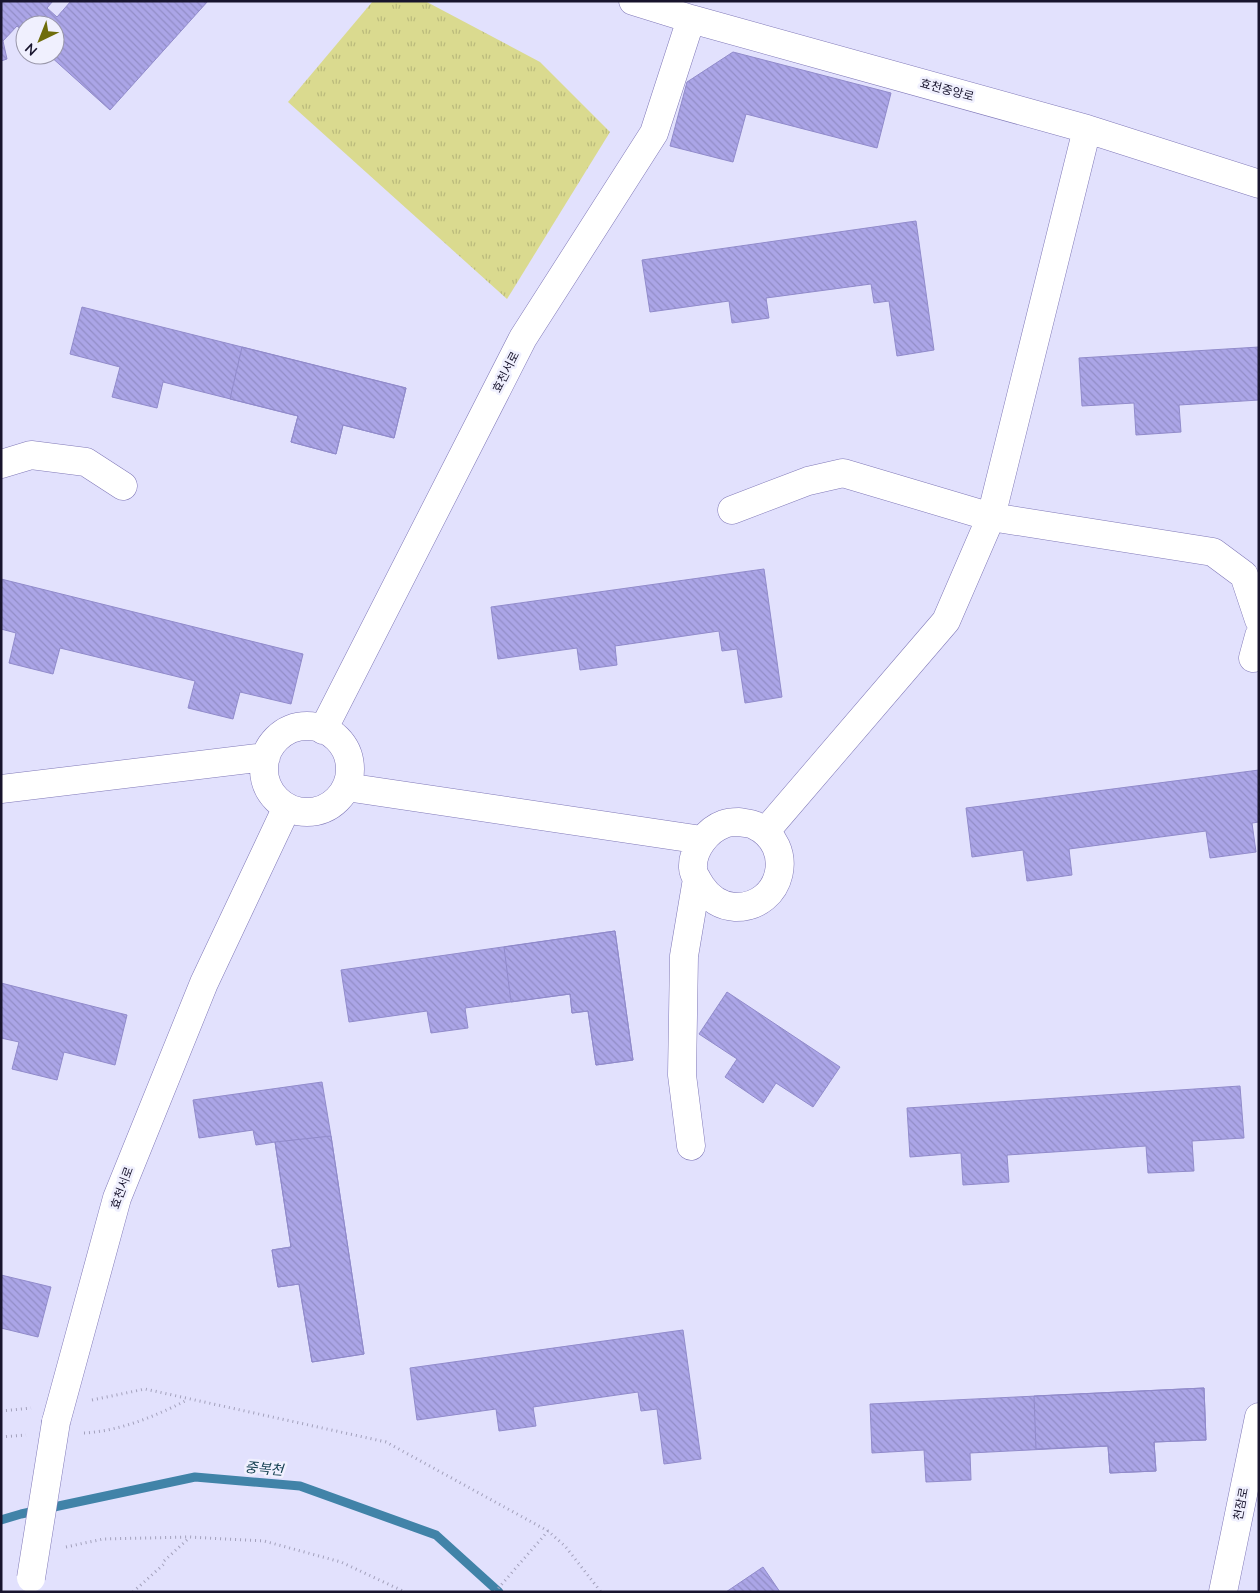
<svg xmlns="http://www.w3.org/2000/svg" width="1260" height="1593" font-family="'Nunito Sans','Noto Sans KR',sans-serif">
<defs>
<pattern id="park-tufts" width="24" height="20" patternUnits="userSpaceOnUse" patternTransform="scale(1.25)"><rect width="24" height="20" fill="#dada8f"/><path d="M3 7l-1-3M5 7V3M7 7l1-3M15 17l-1-3M17 17v-4M19 17l1-3" fill="none" stroke="#baba7c"/></pattern>
<pattern id="building-back-hatch" width="6" height="6" patternUnits="userSpaceOnUse" patternTransform="scale(1.25)"><rect width="6" height="6" fill="#aba5e7"/><path d="M-1 5l2 2M0 0l6 6M5-1l2 2" fill="none" stroke="#928dc6"/></pattern>
</defs>
<rect width="100%" height="100%" fill="#e2e1fd"/>
<path fill="url(#park-tufts)" d="M373,1H425L540,62L610,132L507,299L288,102Z"/>
<g fill="none" stroke-linecap="round" stroke-linejoin="round">
<path stroke="#4183a8" stroke-width="9" d="M1,1520L21,1514L195,1477L300,1486L436,1535L499,1592"/>
</g>
<path fill="url(#building-back-hatch)" stroke="#918bcb" d="M1,1H53L47,8L57,17L71,1H208L110,110L49,55H55V25H25V33L17,26L3,41L7,59L1,61Z
M733,52L891,93L877,148L746,114L733,162L670,146L687,82Z
M916,221L934,350L897,356L889,301L874,303L871,284L766,298L769,318L732,323L729,301L650,312L642,260Z
M82,307L406,388L394,438L343,425L336,454L291,442L298,416L163,382L157,408L112,397L120,367L70,354Z
M242,347L406,388L394,438L343,425L336,454L291,442L298,416L230,399Z
M1259,347V400L1179,405L1181,432L1136,435L1134,403L1082,406L1079,358Z
M764,569L782,697L745,703L737,649L722,651L719,631L615,646L617,665L580,670L577,648L498,659L491,607Z
M1,579L303,654L291,704L240,692L233,719L188,708L195,681L60,648L53,674L9,663L16,633L1,629Z
M1259,770V822L1252,823L1256,852L1210,858L1206,831L1069,849L1072,875L1027,881L1023,850L972,857L966,808Z
M615,931L633,1060L596,1065L588,1011L572,1013L570,994L465,1008L468,1028L431,1033L427,1011L349,1022L341,970Z
M615,931L633,1060L596,1065L588,1011L572,1013L570,994L511,1002L504,947Z
M1,983L127,1015L115,1065L64,1052L57,1080L12,1069L19,1042L1,1038Z
M727,992L840,1067L813,1107L776,1083L763,1103L725,1077L737,1059L699,1034Z
M322,1082L331,1136L364,1354L312,1362L299,1284L278,1287L272,1250L291,1247L275,1142L256,1145L253,1130L199,1138L193,1100Z
M1240,1086L1244,1138L1192,1141L1194,1171L1148,1173L1146,1146L1007,1155L1009,1182L963,1185L961,1153L910,1157L907,1108Z
M331,1136L364,1354L312,1362L299,1284L278,1287L272,1250L291,1247L275,1142Z
M1,1275L51,1287L38,1337L1,1328Z
M683,1330L701,1459L664,1464L657,1409L641,1411L638,1392L533,1407L536,1426L499,1431L496,1409L417,1420L410,1368Z
M1204,1388L1206,1440L1154,1442L1156,1471L1110,1473L1108,1446L970,1453L971,1480L926,1482L924,1450L872,1453L870,1404Z
M1204,1388L1206,1440L1154,1442L1156,1471L1110,1473L1108,1446L1036,1449L1034,1396Z
M763,1567L780,1592H726Z"/>
<g fill="none" stroke-linecap="round" stroke-linejoin="round">
<g stroke="#8079b8" stroke-width="29">
<path id="minor" d="M633,1L691,19L1087,129L1259,184
M1,464L31,455L86,462L123,486
M732,510L808,481L843,473L991,517L1213,552L1244,575L1259,620
M1253,658L1259,636
M264 769a43 43 0 1 1 86 0a43 43 0 1 1-86 0Z
M323,730L523,338L654,133L691,19
M346,787L702,840
M1,789L266,757
M739,822C744,823 750,823 754,825C797,845 783,908 735,907C720,906 709,898 701,886C698,881 693,874 693,868C692,850 707,830 724,824C729,822 734,822 739,822Z
M765,832L946,621L991,517L1087,129
M691,1146L682,1075L684,956L697,879
M56,1422L117,1198L204,983L287,807
M1223,1592L1259,1417"/>
</g>
<path stroke="#a3a1bc" stroke-width="3" stroke-dasharray="1 4" stroke-linecap="butt" d="M92,1400L145,1389L386,1442L548,1531L565,1546L601,1592
M1,1411L31,1408
M84,1433C120,1431 156,1416 187,1400
M1,1437L26,1435
M66,1547L103,1539L189,1537L264,1541L341,1562L405,1592
M133,1592L164,1564V1561L189,1538
M495,1592L548,1531"/>
<use href="#minor" stroke="#fff" stroke-width="28"/>
<g stroke="#8079b8" stroke-width="29" stroke-linecap="butt">
<path id="minor-bridge" d="M31,1578L56,1422"/>
</g>
<use href="#minor-bridge" stroke="#fff" stroke-width="28"/>
</g>
<g text-anchor="middle" dominant-baseline="central" stroke-width="5" stroke-linejoin="round" paint-order="stroke">
<g font-size="12" fill="#18142d" stroke="#f0f0fe">
<text transform="translate(947 90) rotate(15)">효천중앙로</text>
<text transform="translate(506 372) rotate(-63)">효천서로</text>
<text transform="translate(122 1188) rotate(-70)">효천서로</text>
<text transform="translate(1241 1504) rotate(-79)">천잠로</text>
</g>
<g font-size="14" font-style="italic" fill="#154051" stroke="#f0f0fe">
<text transform="translate(264 1469) rotate(5)">중복천</text>
</g>
</g>
<rect width="1260" height="1593" fill="none" stroke="#18142d" stroke-width="5"/>
<g transform="translate(40 40) rotate(223)"><circle r="24" fill="#f0f0fe" stroke="#9a98aa"/>
<path d="M0-4L9 19L0 12L-9 19Z" fill="#6f6d0c"/>
<text y="-8" font-size="14" font-weight="bold" text-anchor="middle" fill="#18142d">N</text>
</g>
</svg>
